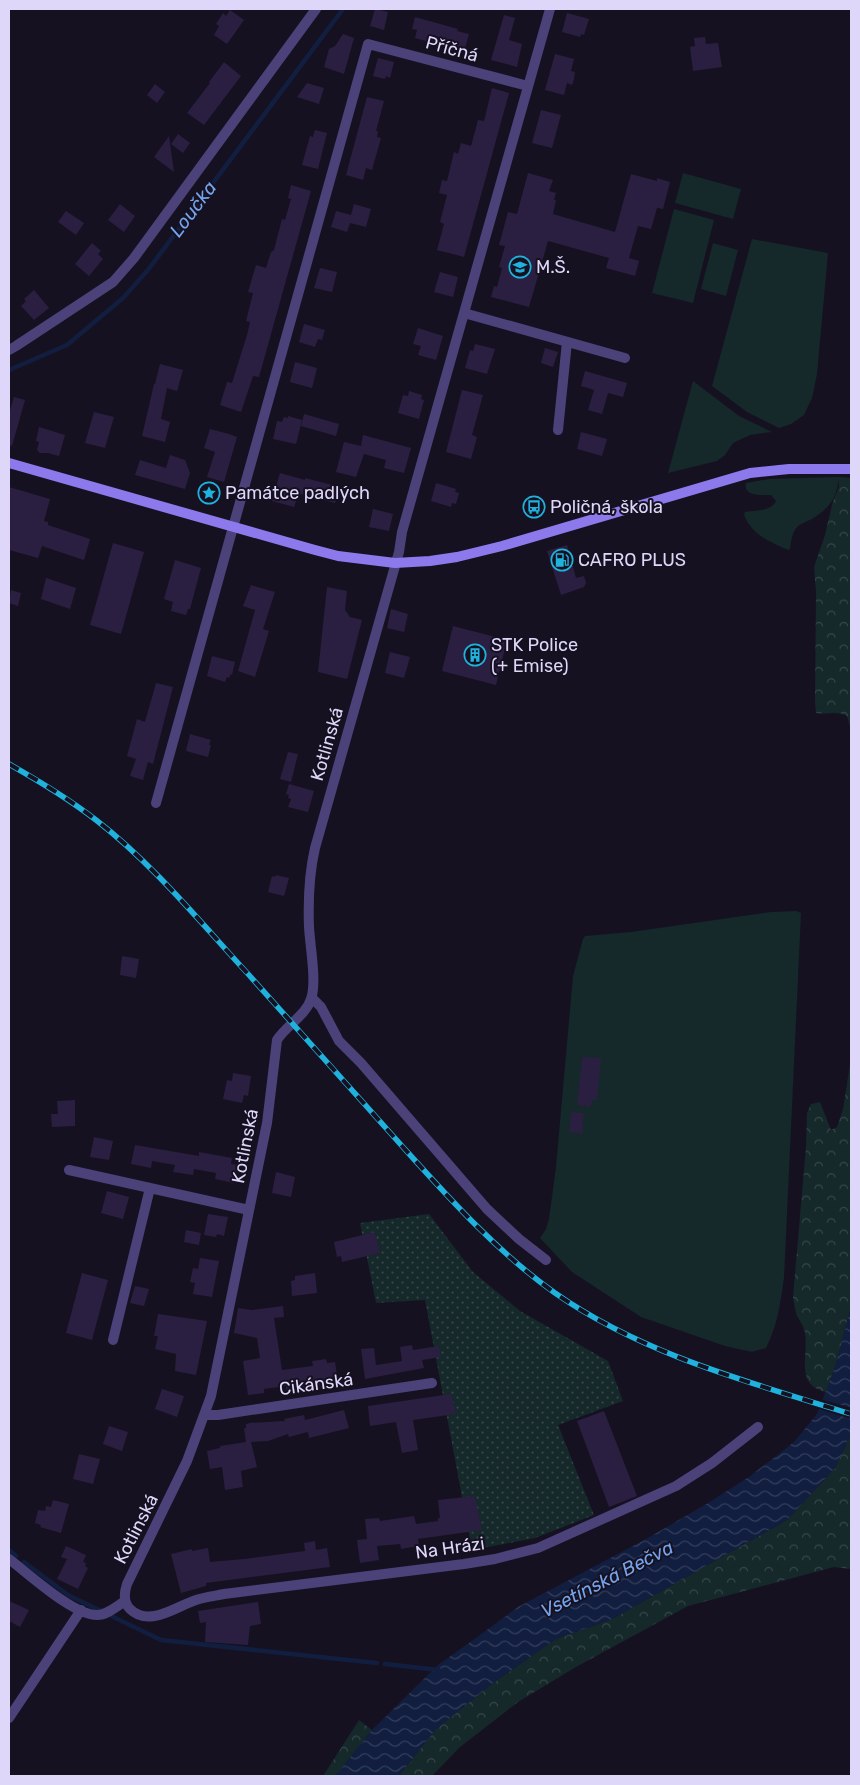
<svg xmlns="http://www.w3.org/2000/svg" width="860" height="1785" font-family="Rubik,sans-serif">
<defs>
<pattern id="forest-crowns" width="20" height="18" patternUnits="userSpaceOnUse" patternTransform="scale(1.25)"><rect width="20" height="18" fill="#15282a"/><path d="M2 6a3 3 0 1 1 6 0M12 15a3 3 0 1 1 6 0" fill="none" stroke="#37464a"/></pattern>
<pattern id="garden-dots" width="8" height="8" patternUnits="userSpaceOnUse" patternTransform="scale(1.25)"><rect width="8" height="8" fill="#15282a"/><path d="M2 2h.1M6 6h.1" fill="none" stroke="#37464a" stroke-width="1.8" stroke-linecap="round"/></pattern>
<pattern id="water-waves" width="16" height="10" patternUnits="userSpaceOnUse" patternTransform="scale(1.25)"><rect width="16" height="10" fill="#121e3f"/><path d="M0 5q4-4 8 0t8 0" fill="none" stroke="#343e5c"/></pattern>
</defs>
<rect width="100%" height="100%" fill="#161121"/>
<path fill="#15282a" d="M683,173L741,189L733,219L675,203Z
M674,209L714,220L693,303L652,293Z
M752,239L828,253L817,374L812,398L804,415L791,424L779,428L747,412L712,386Z
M713,243L738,250L726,296L701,289Z
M693,381L739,416L772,432L750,435L733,443L725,455L717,461L668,473Z
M838,477C839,497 828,509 812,519C808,521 802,523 798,526C792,532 791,541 790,549L788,550C770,542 752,535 744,515L745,512C755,510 771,512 776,501L771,495C762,495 743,497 746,483L769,479Z
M796,911L801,913L784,1278C780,1304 778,1324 766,1348L752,1352L725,1346L641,1317L572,1272L540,1238L546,1229L549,1219L556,1167L573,976L583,939L585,936L631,932L771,912Z"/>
<path fill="url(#forest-crowns)" d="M838,477L851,478V730L847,716C836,710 828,715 816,713L815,702L816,592L814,567L825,535L833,501L839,487Z
M851,1058V1307L836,1364L826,1392C794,1385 809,1356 805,1333C804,1327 800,1321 797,1316C795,1310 794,1303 793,1297L806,1147L807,1113L811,1104L820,1102L831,1130L837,1127L843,1109Z
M851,1434V1569L834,1567L688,1606L576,1667L518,1702L460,1747L432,1776H399L435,1730L493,1683L556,1639L612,1619L787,1520L835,1468Z
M359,1720L372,1730L335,1776H323Z"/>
<path fill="url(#garden-dots)" d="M429,1214L473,1272L520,1311L608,1361L623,1401L558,1425L594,1515L535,1538L472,1550L425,1300L376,1303L360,1223Z"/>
<path fill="url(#water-waves)" d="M851,1307V1434L835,1468L787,1520L612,1619L556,1639L493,1683L435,1730L399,1776H335L372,1730L438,1665L469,1643L518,1607L648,1538L708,1503L749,1477L794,1442L817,1414L836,1364Z"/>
<path fill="#161121" d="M820,1399L851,1408V1419L816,1408Z"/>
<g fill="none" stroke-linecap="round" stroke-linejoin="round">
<path stroke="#121e3f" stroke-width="4.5" d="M9,370L67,345L123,298L148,270L343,9
M9,1550L16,1556
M24,1562L68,1595L161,1640L377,1663
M385,1664L439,1670"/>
</g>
<path fill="#2a1f40" d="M375,9L388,12L384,30L370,26Z
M230,10L244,20L227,44L214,35L219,26L216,24L223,13L226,16Z
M567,13L589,19L584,35L581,34L580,37L562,32Z
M504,15L515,18L509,40L522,44L517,67L491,60Z
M415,17L458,29L457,31L469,34L464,52L415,38L417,30L412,29Z
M343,34L354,38L344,74L324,67L329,49L335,46Z
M705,37L706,44L718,43L722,67L693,71L690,47L695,46L694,38Z
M555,54L574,59L571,71L575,72L574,79L572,85L567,83L564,95L545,90Z
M378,58L394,62L390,78L386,76L385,79L373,76Z
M224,62L241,76L204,125L187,113L210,83L209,82Z
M307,83L324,88L319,104L297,97Z
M155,84L165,92L157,103L147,95Z
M492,88L509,93L464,257L437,250L444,224L440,222L447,195L439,193L442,180L447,181L454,152L458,154L461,143L471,146L478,120L484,121Z
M367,97L384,101L376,131H378L377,137L381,138L372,170L366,168L363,180L346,175Z
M541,110L561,115L552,148L532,143Z
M315,130L327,133L318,169L302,165L310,136L313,137Z
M178,134L190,143L183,153L171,144Z
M169,136L174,172L154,157Z
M528,173L553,180L549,191L556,193L554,200H556L553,214L615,232L631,174L657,181V178L670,182L663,209L657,208L651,229L638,226L629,258L639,261L635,276L606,268L609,258L548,241L529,307L491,297L494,286L497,287L502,268L499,267L505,246L499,245L508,212L517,214Z
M291,185L311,191L259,377L253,376L241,412L220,405L227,382L232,383L247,335L250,322L246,321L253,293L248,292L256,265L266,268L271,252L274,250L282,219L285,220L291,199L288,198Z
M120,204L135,216L124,232L108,220Z
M354,204L371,209L366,227L350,223L347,232L331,227L336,211L351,215Z
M66,211L84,223L76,235L58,222Z
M92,243L101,251L98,254L103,259L89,276L75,264Z
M320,268L337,272L332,292L314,288Z
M440,272L458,277L453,297L434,292Z
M34,290L49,308L34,320L21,306L26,301L24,299Z
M304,324L325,330L322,340L318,339L315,347L299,342Z
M418,328L443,336L436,360L418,355L421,346L413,344Z
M475,344L495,349L487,374L465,368L470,350L473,351Z
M545,348L558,352L553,367L541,363Z
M295,362L317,368L312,388L290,382Z
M160,364L183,370L177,391L167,388L161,419L170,422L165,442L142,436L154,384H155Z
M585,371L627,383L623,397L608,393L602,414L588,410L594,390L581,386Z
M462,390L483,395L472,435L477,437L471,459L446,452Z
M409,391L422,395L421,399L424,400L419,419L398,413L403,395L408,396Z
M14,397L25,400L12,446L9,445V409L10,410Z
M94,412L114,417L105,448L85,443Z
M304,414L339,424L336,436L301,426Z
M288,416L302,420L296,444L273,439L277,421L282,422L284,417L288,418Z
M39,427L65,435L59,456L48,453H40L37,450L39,442L36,441Z
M210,429L229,434L237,437L224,482L207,477L215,452L204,448Z
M581,432L607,439L602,456L577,449Z
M363,435L411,448L404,473L384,468L386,460L364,454L356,477L336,472L344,442L361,446Z
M170,455L185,460L190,473L185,489L135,475L140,460L166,468Z
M280,473L305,480V478L340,487L335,503L301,494L299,498H297L294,507L272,501Z
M436,483L456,489L455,492L459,493L456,504L452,503L451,507L431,501Z
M9,487L50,499L44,521L48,522V525L90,539L84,560L42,546L38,558L9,550Z
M373,509L393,514L389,531L369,527Z
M113,543L144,552L121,634L90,625Z
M567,545L576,578L584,576L586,583L584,587L561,595L547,551Z
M175,560L201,568L190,609H188L186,615L171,611L173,602L164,599Z
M46,578L76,588L70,609L41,599Z
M251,585L275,592L263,629L269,631L255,677L238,671L255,610L243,606Z
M327,587L347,591L345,610L350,617L362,620L347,679L318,672Z
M11,590L21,593L18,606L9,603Z
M391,609L408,614L404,632L387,628Z
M453,626L507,640L496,685L442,671Z
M390,652L410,657L404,678L385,673Z
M212,656L235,662L232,675L231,674L229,678L227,677L225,682L207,676Z
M156,683L173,687L153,764L148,762L143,780L130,776L136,759L127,756L137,719L145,722Z
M190,734L211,740L209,745H211L208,757L186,751Z
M288,752L298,754L291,782L280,779Z
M289,784L314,791L308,812L288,807L291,799L288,798L289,795L286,794Z
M276,875L289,878L284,896L268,892L272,876L275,877Z
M122,956L139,959L136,978L120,975Z
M582,1057L601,1058L597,1100H592L591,1107L577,1105Z
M233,1073L251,1076L248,1096L244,1095L242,1103L223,1099L227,1080L232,1081Z
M75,1100V1126L52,1127L51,1114H58L57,1101Z
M571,1112L584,1113L582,1134L569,1132Z
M94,1137L113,1141L109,1160L90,1157Z
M135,1145L199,1156V1152L232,1158L231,1164L238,1165L234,1183L215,1179L216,1173L194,1169L193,1175L173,1172L175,1165L152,1161L151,1168L131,1164Z
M276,1172L295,1177L291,1197L272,1193Z
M107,1191L129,1197L123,1219L101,1213Z
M208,1214L228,1217L224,1236L217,1234L216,1237L204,1235Z
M186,1230L201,1233L199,1245L184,1242Z
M375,1232L380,1253L342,1262L341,1256L337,1257L334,1242Z
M200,1258L219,1261L212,1297L193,1294L195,1283L190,1282L193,1268L198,1269Z
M82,1273L108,1280L92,1340L66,1333Z
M315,1273L317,1293L292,1296L291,1281L295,1280V1276Z
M135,1286L149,1289L144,1306L130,1303Z
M283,1306L284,1317L274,1318L282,1370L313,1366L312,1361L326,1359L327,1363L335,1362L338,1382L286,1390V1386L264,1389V1393L248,1395L243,1361L260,1358L257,1338L234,1333L238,1308L252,1310Z
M158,1314L207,1321L196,1375L175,1371L176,1354L155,1349L158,1336H154Z
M412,1345L413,1350L439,1346L441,1357L422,1360L424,1368L365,1379L361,1349L374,1348L376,1365L402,1361L400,1347Z
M162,1389L184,1396L177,1417L155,1409Z
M451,1394L456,1414L413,1420L418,1450L402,1453L396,1422L370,1426L368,1406Z
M344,1410L349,1428L309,1438L308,1432L289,1437L288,1434L268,1441L251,1442L257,1467L241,1471L243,1487L225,1490L222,1467L210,1469L207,1451L220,1448V1446L246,1442L244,1428H246V1424H249L248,1423L285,1421L284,1419L304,1415L305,1420Z
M604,1411L637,1496L609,1507L577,1421Z
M109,1426L128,1432L122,1451L103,1444Z
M79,1454L100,1459L93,1484L73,1479Z
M475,1496L482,1530L418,1539L419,1546L401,1549L400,1544L377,1546L379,1560L360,1563L357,1540L367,1539L365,1519L379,1518L380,1521L414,1516L416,1524L438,1521V1518H440L438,1500Z
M53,1500L69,1504L61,1533L40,1527L41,1525L35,1523L38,1510L45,1511L46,1506L51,1507Z
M315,1541L316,1550L327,1548L330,1567L206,1583V1586L181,1593L171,1554L192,1549V1551L208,1548L210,1562L244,1559L305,1551L304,1543Z
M66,1546L86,1555L83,1562L86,1563L85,1566L88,1568L78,1589L57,1579L67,1559L61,1557Z
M9,1601L29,1610L20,1627L9,1621Z
M258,1602L261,1624L250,1626L248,1645L205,1642L206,1622L200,1623L198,1611Z"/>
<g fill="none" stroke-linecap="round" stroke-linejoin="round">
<path stroke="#4b427a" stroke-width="10" d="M550,9L402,532L399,552L315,848C309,874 308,900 309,927C310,946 317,982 311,999C306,1015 287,1025 277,1040L267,1123L211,1396L187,1461L127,1584C124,1593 123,1602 130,1609C149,1628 177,1606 196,1600C205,1597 215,1596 224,1594L464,1564L495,1559L538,1548L676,1486L712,1463L758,1427
M464,313L625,358
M9,350L16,346L113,282L134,258L316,9
M558,430L567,342
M156,803L368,44L528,86
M312,998L321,1007L339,1041L361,1063L487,1209L519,1239L546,1260
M69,1170L249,1210
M113,1340L150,1188
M205,1415H218L432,1383
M9,1559C29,1574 73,1615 97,1615C107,1615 117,1606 125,1601
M9,1718L81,1610"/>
<path stroke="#8c7aed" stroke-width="10" d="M9,463L315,550L338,556L395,563L430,561L457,557L502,546L750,473L789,469H851"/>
<g stroke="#1fb2dd" stroke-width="5.5">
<path id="rail" d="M9,764C39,781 69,799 96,820C152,863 201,923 249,975C300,1032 351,1089 402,1146C449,1198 497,1252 555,1293C644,1355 749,1382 851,1414"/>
</g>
<use href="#rail" stroke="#161121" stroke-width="4" stroke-dasharray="11" stroke-linecap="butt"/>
</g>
<defs>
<g id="school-ring" transform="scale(1.125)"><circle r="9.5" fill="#161121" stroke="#1fb2dd" stroke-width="1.5"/><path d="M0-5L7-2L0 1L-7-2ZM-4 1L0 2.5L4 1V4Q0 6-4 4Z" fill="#1fb2dd"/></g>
<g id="sight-ring" transform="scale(1.125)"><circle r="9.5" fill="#161121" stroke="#1fb2dd" stroke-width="1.5"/><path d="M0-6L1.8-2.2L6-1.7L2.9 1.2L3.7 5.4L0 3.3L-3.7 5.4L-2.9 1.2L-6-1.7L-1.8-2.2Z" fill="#1fb2dd"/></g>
<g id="bus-ring" transform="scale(1.125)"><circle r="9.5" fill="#161121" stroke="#1fb2dd" stroke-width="1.5"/><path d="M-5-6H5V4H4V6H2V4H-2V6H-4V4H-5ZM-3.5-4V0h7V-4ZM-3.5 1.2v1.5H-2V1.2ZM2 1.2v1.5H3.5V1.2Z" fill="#1fb2dd"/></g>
<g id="fuel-ring" transform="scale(1.125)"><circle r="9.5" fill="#161121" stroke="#1fb2dd" stroke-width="1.5"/><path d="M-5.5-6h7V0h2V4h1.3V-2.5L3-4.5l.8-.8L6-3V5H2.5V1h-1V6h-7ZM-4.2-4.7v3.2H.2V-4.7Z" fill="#1fb2dd"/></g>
<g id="building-ring" transform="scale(1.125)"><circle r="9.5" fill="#161121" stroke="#1fb2dd" stroke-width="1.5"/><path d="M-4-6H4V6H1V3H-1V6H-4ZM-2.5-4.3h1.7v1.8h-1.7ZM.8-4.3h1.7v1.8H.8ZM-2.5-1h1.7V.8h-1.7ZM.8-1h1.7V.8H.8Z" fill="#1fb2dd"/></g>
</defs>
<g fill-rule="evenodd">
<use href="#school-ring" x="520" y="267"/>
<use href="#sight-ring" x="209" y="493"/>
<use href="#bus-ring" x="534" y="507"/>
<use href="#fuel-ring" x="562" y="560"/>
<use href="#building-ring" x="475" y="655"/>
</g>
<g text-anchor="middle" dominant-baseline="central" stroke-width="4" stroke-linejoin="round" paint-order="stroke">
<g font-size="18" fill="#dfd7f9" stroke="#161121">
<text transform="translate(452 49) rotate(15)">Příčná</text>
<text transform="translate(327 744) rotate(-74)">Kotlinská</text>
<text transform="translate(245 1146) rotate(-79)">Kotlinská</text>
<text transform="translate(316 1384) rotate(-8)">Cikánská</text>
<text transform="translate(136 1529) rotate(-63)">Kotlinská</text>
<text transform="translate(450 1548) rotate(-8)">Na Hrázi</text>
</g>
<g font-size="18" fill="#dfd7f9" stroke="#161121" text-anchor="start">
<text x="536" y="267">M.Š.</text>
<text x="225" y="493">Památce padlých</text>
<text x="550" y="507">Poličná, škola</text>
<text x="578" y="560">CAFRO PLUS</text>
<text x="491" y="645">STK Police<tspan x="491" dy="21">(+ Emise)</tspan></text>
</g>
<g font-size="19" font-style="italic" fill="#73a4ec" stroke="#161121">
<text transform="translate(193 209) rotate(-53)">Loučka</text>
<text transform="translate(607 1579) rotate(-27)">Vsetínská Bečva</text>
</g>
</g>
<rect width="860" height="1785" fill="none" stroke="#dfd7f9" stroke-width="20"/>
</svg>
